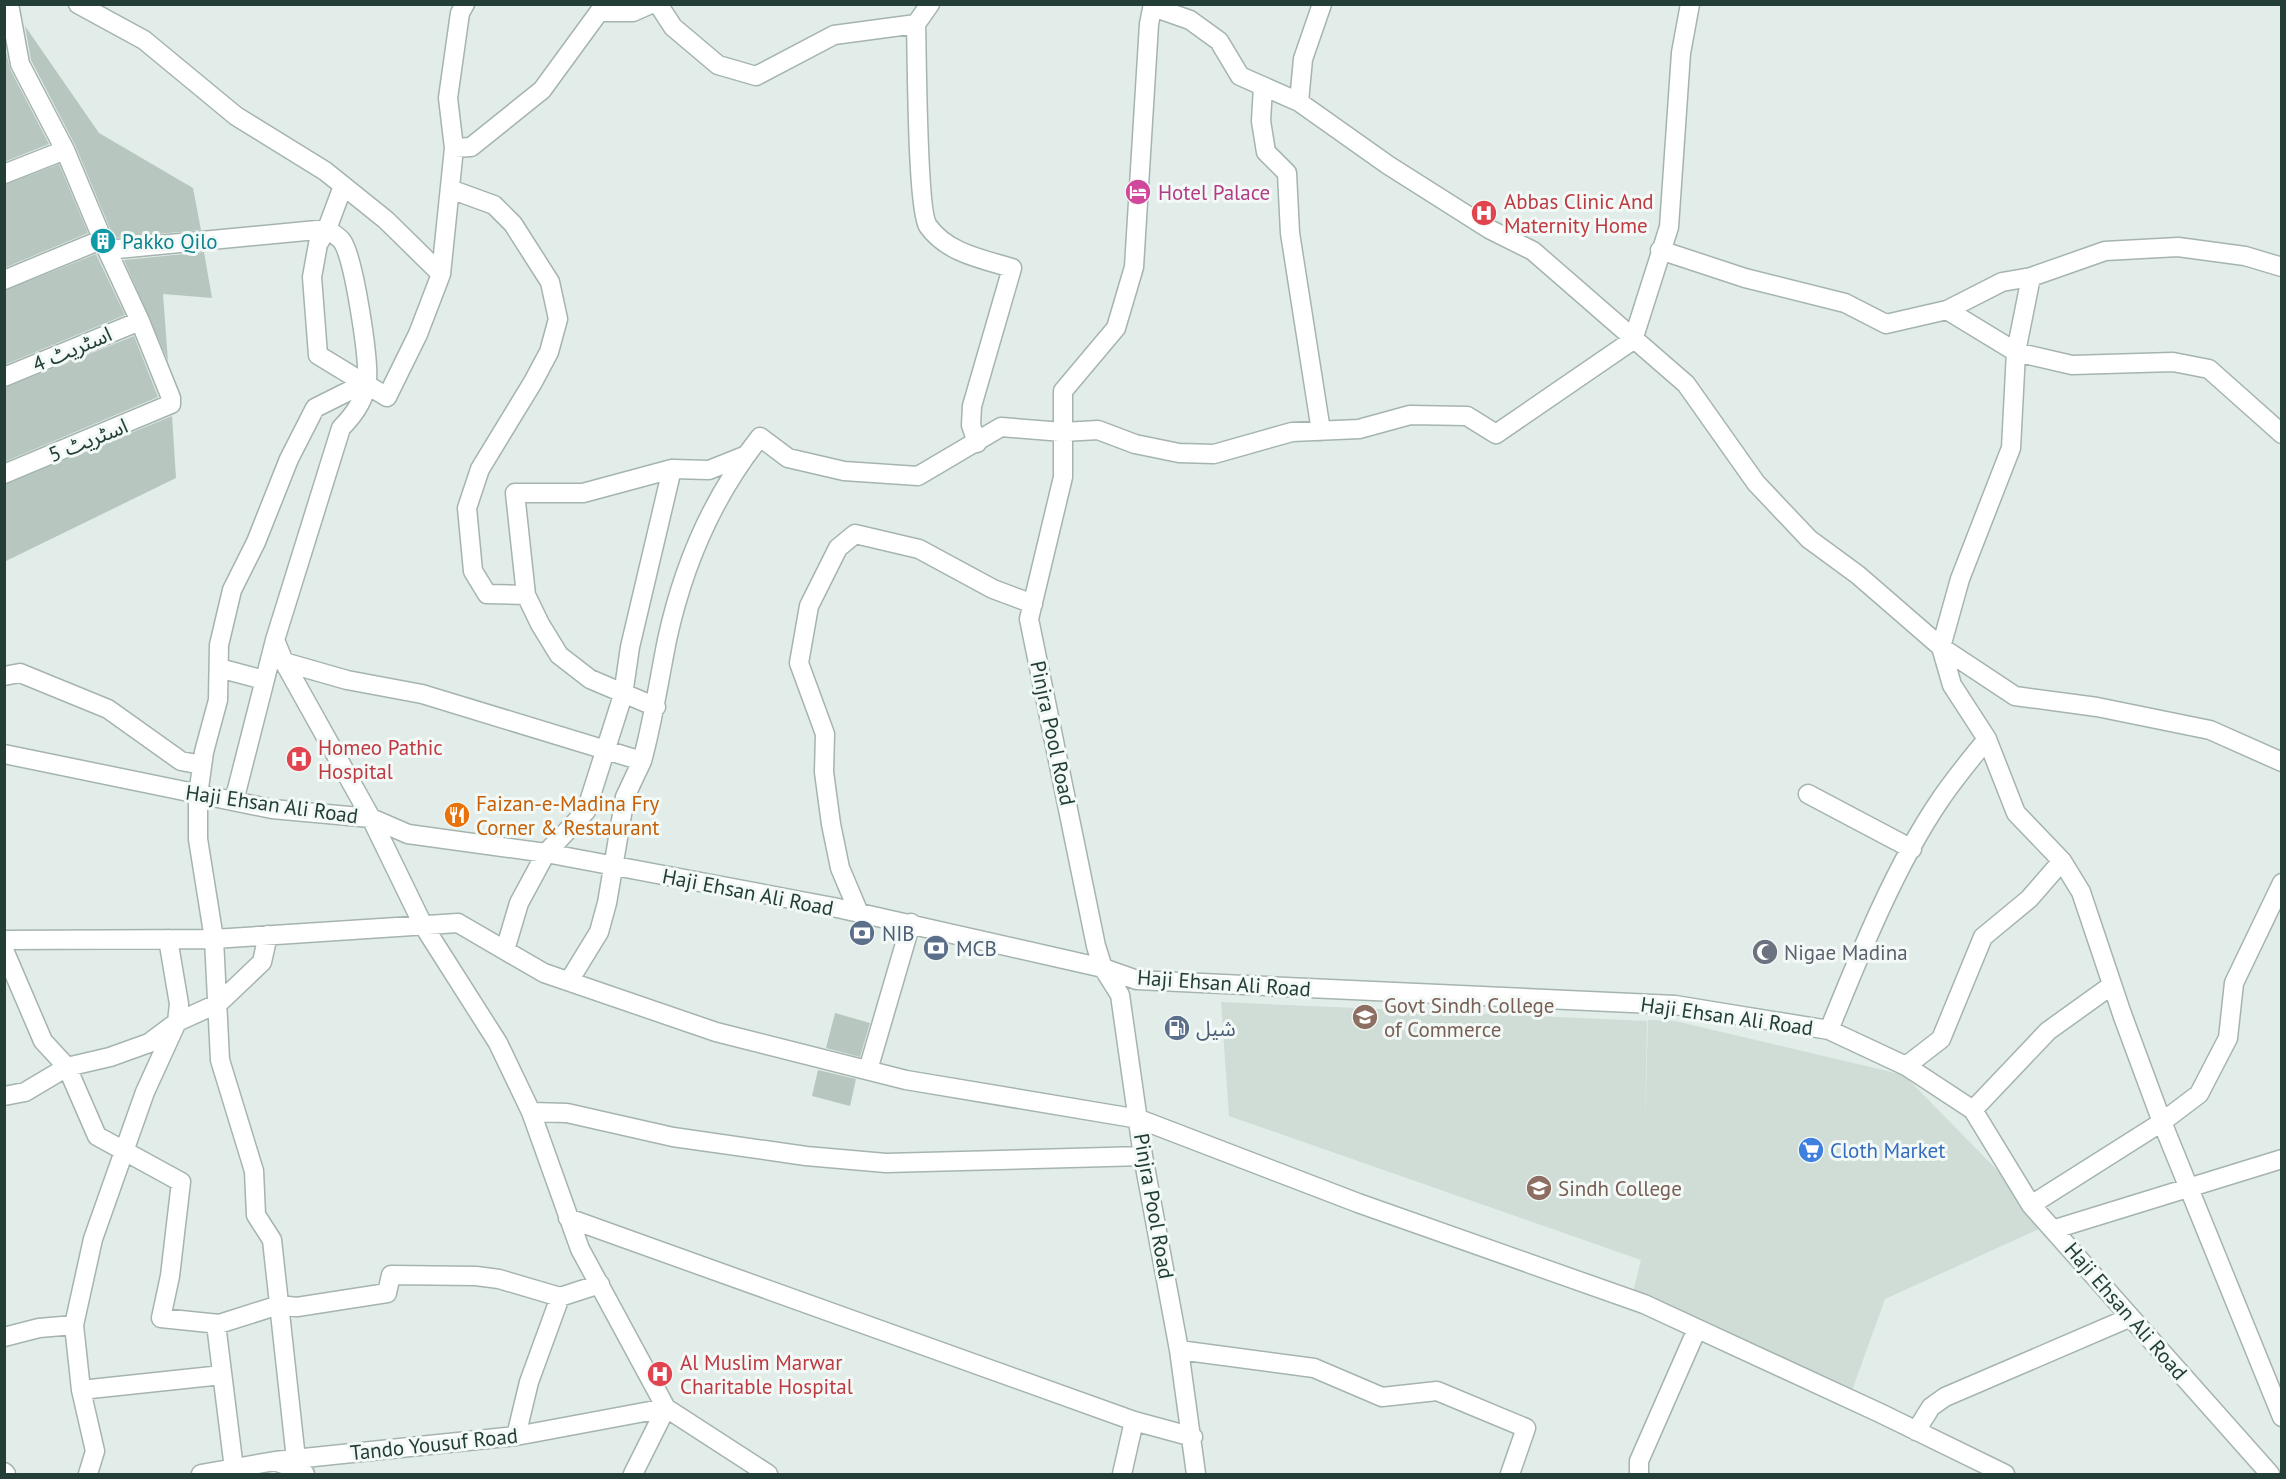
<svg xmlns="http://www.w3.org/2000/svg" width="2286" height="1479" font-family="'PT Sans','Noto Sans Arabic',sans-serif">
<rect width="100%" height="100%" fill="#e2ece8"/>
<path fill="#d0dcd6" d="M1221,1002L1647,1021L1645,1129L1648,1020L1675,1021L1904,1075L2050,1224L1885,1299L1849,1399L1631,1300L1641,1260L1229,1116Z"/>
<path fill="#b7c7c0" d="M25,26L99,133L193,188L201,230L114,238L75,145L31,60Z
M4,42L10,69L49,144L4,162Z
M59,164L88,233L4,268V185Z
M204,252L212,298L163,294L168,361L124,260Z
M96,254L125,315L4,365V291Z
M134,336L158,397L4,462V388Z
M172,416L176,478L4,562V485Z
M835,1013L870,1023L860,1057L826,1048Z
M818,1070L856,1079L850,1106L812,1096Z"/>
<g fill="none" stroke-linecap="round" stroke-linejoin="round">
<g stroke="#a5b4af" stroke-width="21">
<path id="minor" d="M9,4L20,64L65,150L107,250L327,229C332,233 338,236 342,241C354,258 369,358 367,381C365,400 354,415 341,428L275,640L284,662L371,818L423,925L498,1043L531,1112L580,1249L666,1408L768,1474
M78,4L144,40L236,116L325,171L386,220L441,274L418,334L387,397L318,355L312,277L318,244L327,229L343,186
M658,4L673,27L718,65L756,76L834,35L916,24L930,4
M1153,4L1149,24L1134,267L1116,328L1063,391V477L1029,619L1096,946L1103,968L1120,995L1143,1156L1179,1350L1196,1474
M1153,7L1190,20L1219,41L1240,76L1299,102L1388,165L1489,229L1533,251L1686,384L1756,483L1809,539L1858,575L1941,647L2015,696L2097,707L2210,730L2282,762
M916,24C917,54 917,210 928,226C947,253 982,259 1012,268L972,406L971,425L977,443
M1263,87L1261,121L1266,152L1287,173L1290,233L1321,431
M1299,102L1303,59L1322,4
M454,148L471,147L542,90L599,12H633L651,4
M4,174L65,150
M450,189L494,205L513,224L550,282L558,319L549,352L533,382L480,469L467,508L473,571L487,594L526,595
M1660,250L1745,278L1845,303L1886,324L1947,310L2016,352L2072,365L2173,362L2209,369L2282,434
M441,274L454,148L448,98L460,13L465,4
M2031,277L2016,352L2011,448L1960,579L1941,647L1952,685L1987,739L2016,813L2062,861L2081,892L2122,1014L2162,1122L2282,1417
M4,280L103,239
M1947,310L2002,282L2031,277L2105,251L2178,247L2245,256L2282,267
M4,377L140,321
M4,474L171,404V398L140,321L107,250
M284,662L347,680L422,694L642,761L625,797L607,903L599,932L569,981
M219,668L264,680
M4,676L20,673L108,709L181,761L202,765
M656,707L590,679L559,655L540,624L526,595L515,493H583L672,469L709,470L744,456
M4,754L272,809L371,818L408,834L546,853L833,907L1103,968L1137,980L1675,1005L1829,1030L1906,1066L1973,1110L2031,1205L2270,1474
M642,761C653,721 659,680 667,640C683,566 713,496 760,437L788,458L844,471L918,476L1001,427L1063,432L1098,430L1135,444L1179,453L1214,454L1292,432L1359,429L1410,415L1467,416L1496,434L1633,340L1669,227L1681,53L1690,4
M1808,794L1912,849
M234,801L275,640
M859,913L840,868L831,824L824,772L825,734L799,663L809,606L838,548L855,534L919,549L993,589L1033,604
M4,940L214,939L458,923L544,973L716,1032L906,1080L1139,1119L1358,1203L1644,1304L1880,1413L2005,1474
M4,950L43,1041L67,1067L97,1136L181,1182L170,1276L161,1318L219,1324L279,1305L297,1307L387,1293L391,1275L476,1276L499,1279L560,1297L600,1284
M505,950L519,903L546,853L586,811L623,695L630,647L672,469
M1829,1030C1859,956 1895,866 1940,800C1954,779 1971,759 1987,739
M1906,1066L1941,1039L1983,937L2029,899L2062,861
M868,1070L911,923
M4,1096L25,1092L67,1067L110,1057L149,1043L177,1022L219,1003L262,962L268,935
M1973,1110L2048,1031L2112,985
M531,1112L567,1113L673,1137L806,1156L886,1163L1143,1156
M2031,1205L2162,1122L2199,1094L2228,1038L2234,983L2282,883
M568,1218L1134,1421L1193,1437
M2055,1229L2282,1159
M216,1324L234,1469
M4,1337L39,1328L74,1325
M1179,1350L1314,1368L1382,1397L1437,1391L1526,1428L1510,1474
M81,1390L222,1375
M1916,1431L1931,1407L1945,1397L2131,1317
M516,1436L529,1382L560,1297
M296,1459L272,1240L256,1215L254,1171L220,1060L214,939L198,839V795L204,752L218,700L219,645L232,590L256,542L289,459L315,408L367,382
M280,1463L297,1468L305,1474
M4,1472L6,1474
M88,1474L95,1451L81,1390L74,1325L93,1239L145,1092L177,1022L179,1004L168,939
M201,1474L275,1461L516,1436L666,1408
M633,1474L666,1408
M1122,1474L1134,1421
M1639,1474V1461L1697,1329"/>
</g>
<use href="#minor" stroke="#fff" stroke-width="18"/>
</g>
<defs>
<g id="hotel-disc" transform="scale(1.35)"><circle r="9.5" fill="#d1479c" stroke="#f3f9f6"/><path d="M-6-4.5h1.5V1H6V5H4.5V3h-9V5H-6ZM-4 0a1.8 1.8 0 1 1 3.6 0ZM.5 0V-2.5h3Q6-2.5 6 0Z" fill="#fff"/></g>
<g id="hospital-disc" transform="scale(1.35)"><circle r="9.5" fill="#e0444e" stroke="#f3f9f6"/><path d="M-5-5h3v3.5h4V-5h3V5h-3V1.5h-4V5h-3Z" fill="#fff"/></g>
<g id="building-disc" transform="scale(1.35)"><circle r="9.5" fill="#0f9aa8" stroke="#f3f9f6"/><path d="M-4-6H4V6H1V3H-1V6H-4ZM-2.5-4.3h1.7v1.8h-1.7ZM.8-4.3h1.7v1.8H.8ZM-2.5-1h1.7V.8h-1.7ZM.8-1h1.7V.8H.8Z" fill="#fff"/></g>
<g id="restaurant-disc" transform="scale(1.35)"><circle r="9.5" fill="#e8710a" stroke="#f3f9f6"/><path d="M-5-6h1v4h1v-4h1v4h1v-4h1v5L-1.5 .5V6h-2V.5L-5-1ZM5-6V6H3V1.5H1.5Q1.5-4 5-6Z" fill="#fff"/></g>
<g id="bank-disc" transform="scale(1.35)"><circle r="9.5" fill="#5c6f8a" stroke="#f3f9f6"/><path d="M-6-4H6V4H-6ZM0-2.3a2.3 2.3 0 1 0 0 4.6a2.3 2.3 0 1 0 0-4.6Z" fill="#fff"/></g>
<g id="mosque-disc" transform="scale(1.35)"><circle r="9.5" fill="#6b7280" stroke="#f3f9f6"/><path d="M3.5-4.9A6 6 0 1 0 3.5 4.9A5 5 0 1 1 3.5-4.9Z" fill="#fff"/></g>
<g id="university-disc" transform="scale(1.35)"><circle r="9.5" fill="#8d6e63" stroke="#f3f9f6"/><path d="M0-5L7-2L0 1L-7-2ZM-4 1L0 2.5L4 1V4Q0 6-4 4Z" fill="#fff"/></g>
<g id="fuel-disc" transform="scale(1.35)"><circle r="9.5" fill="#5c6f8a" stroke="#f3f9f6"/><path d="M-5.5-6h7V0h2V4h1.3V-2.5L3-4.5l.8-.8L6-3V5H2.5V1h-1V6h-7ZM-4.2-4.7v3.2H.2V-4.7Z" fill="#fff"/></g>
<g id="supermarket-disc" transform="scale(1.35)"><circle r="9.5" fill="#3f7fe0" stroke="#f3f9f6"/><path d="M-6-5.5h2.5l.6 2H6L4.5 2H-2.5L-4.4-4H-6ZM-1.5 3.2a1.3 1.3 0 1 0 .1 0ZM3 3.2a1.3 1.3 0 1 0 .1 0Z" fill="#fff"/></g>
</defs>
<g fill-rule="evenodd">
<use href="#hotel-disc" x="1138" y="192"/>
<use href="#hospital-disc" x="1484" y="213"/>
<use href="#building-disc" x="103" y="241"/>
<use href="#hospital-disc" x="299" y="759"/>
<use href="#restaurant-disc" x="457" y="815"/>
<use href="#bank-disc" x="862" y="933"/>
<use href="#bank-disc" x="936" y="948"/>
<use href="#mosque-disc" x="1765" y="952"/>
<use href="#university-disc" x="1365" y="1017"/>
<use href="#fuel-disc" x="1177" y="1028"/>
<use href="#supermarket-disc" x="1811" y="1150"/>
<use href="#university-disc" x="1539" y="1188"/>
<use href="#hospital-disc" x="660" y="1374"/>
</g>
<g text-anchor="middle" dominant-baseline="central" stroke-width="6" stroke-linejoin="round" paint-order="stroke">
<g font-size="21" fill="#b23c85" stroke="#f3f9f6" text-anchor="start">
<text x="1158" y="192">Hotel Palace</text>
</g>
<g font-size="21" fill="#be3a42" stroke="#f3f9f6" text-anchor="start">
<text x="1504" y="201">Abbas Clinic And<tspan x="1504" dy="24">Maternity Home</tspan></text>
<text x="318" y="747">Homeo Pathic<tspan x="318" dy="24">Hospital</tspan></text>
<text x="680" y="1362">Al Muslim Marwar<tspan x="680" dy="24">Charitable Hospital</tspan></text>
</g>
<g font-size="21" fill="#0d838f" stroke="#f3f9f6" text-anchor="start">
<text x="122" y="241">Pakko Qilo</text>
</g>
<g font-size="21" fill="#223e36" stroke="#f3f9f6">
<text transform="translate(72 349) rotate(-23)">اسٹریٹ 4</text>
<text transform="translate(88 440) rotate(-22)">اسٹریٹ 5</text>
<text transform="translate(1053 733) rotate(78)">Pinjra Pool Road</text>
<text transform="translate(272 804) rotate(8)">Haji Ehsan Ali Road</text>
<text transform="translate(748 892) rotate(11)">Haji Ehsan Ali Road</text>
<text transform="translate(1224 983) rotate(4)">Haji Ehsan Ali Road</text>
<text transform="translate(1727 1016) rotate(8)">Haji Ehsan Ali Road</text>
<text transform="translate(1154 1206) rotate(80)">Pinjra Pool Road</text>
<text transform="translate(2126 1311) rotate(49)">Haji Ehsan Ali Road</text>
<text transform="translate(434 1444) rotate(-6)">Tando Yousuf Road</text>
</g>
<g font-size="21" fill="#c56008" stroke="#f3f9f6" text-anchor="start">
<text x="476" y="803">Faizan-e-Madina Fry<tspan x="476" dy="24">Corner &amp; Restaurant</tspan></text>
</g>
<g font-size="21" fill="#4e5e75" stroke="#f3f9f6" text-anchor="start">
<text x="882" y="933">NIB</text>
<text x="956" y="948">MCB</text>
<text x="1196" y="1028">شیل</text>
</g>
<g font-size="21" fill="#5b616d" stroke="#f3f9f6" text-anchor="start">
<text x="1784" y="952">Nigae Madina</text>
</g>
<g font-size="21" fill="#785e54" stroke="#f3f9f6" text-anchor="start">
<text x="1384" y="1005">Govt Sindh College<tspan x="1384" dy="24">of Commerce</tspan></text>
<text x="1558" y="1188">Sindh College</text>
</g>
<g font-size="21" fill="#366cbe" stroke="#f3f9f6" text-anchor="start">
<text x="1830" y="1150">Cloth Market</text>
</g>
</g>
<rect width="2286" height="1479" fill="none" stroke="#223e36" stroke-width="12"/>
</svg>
